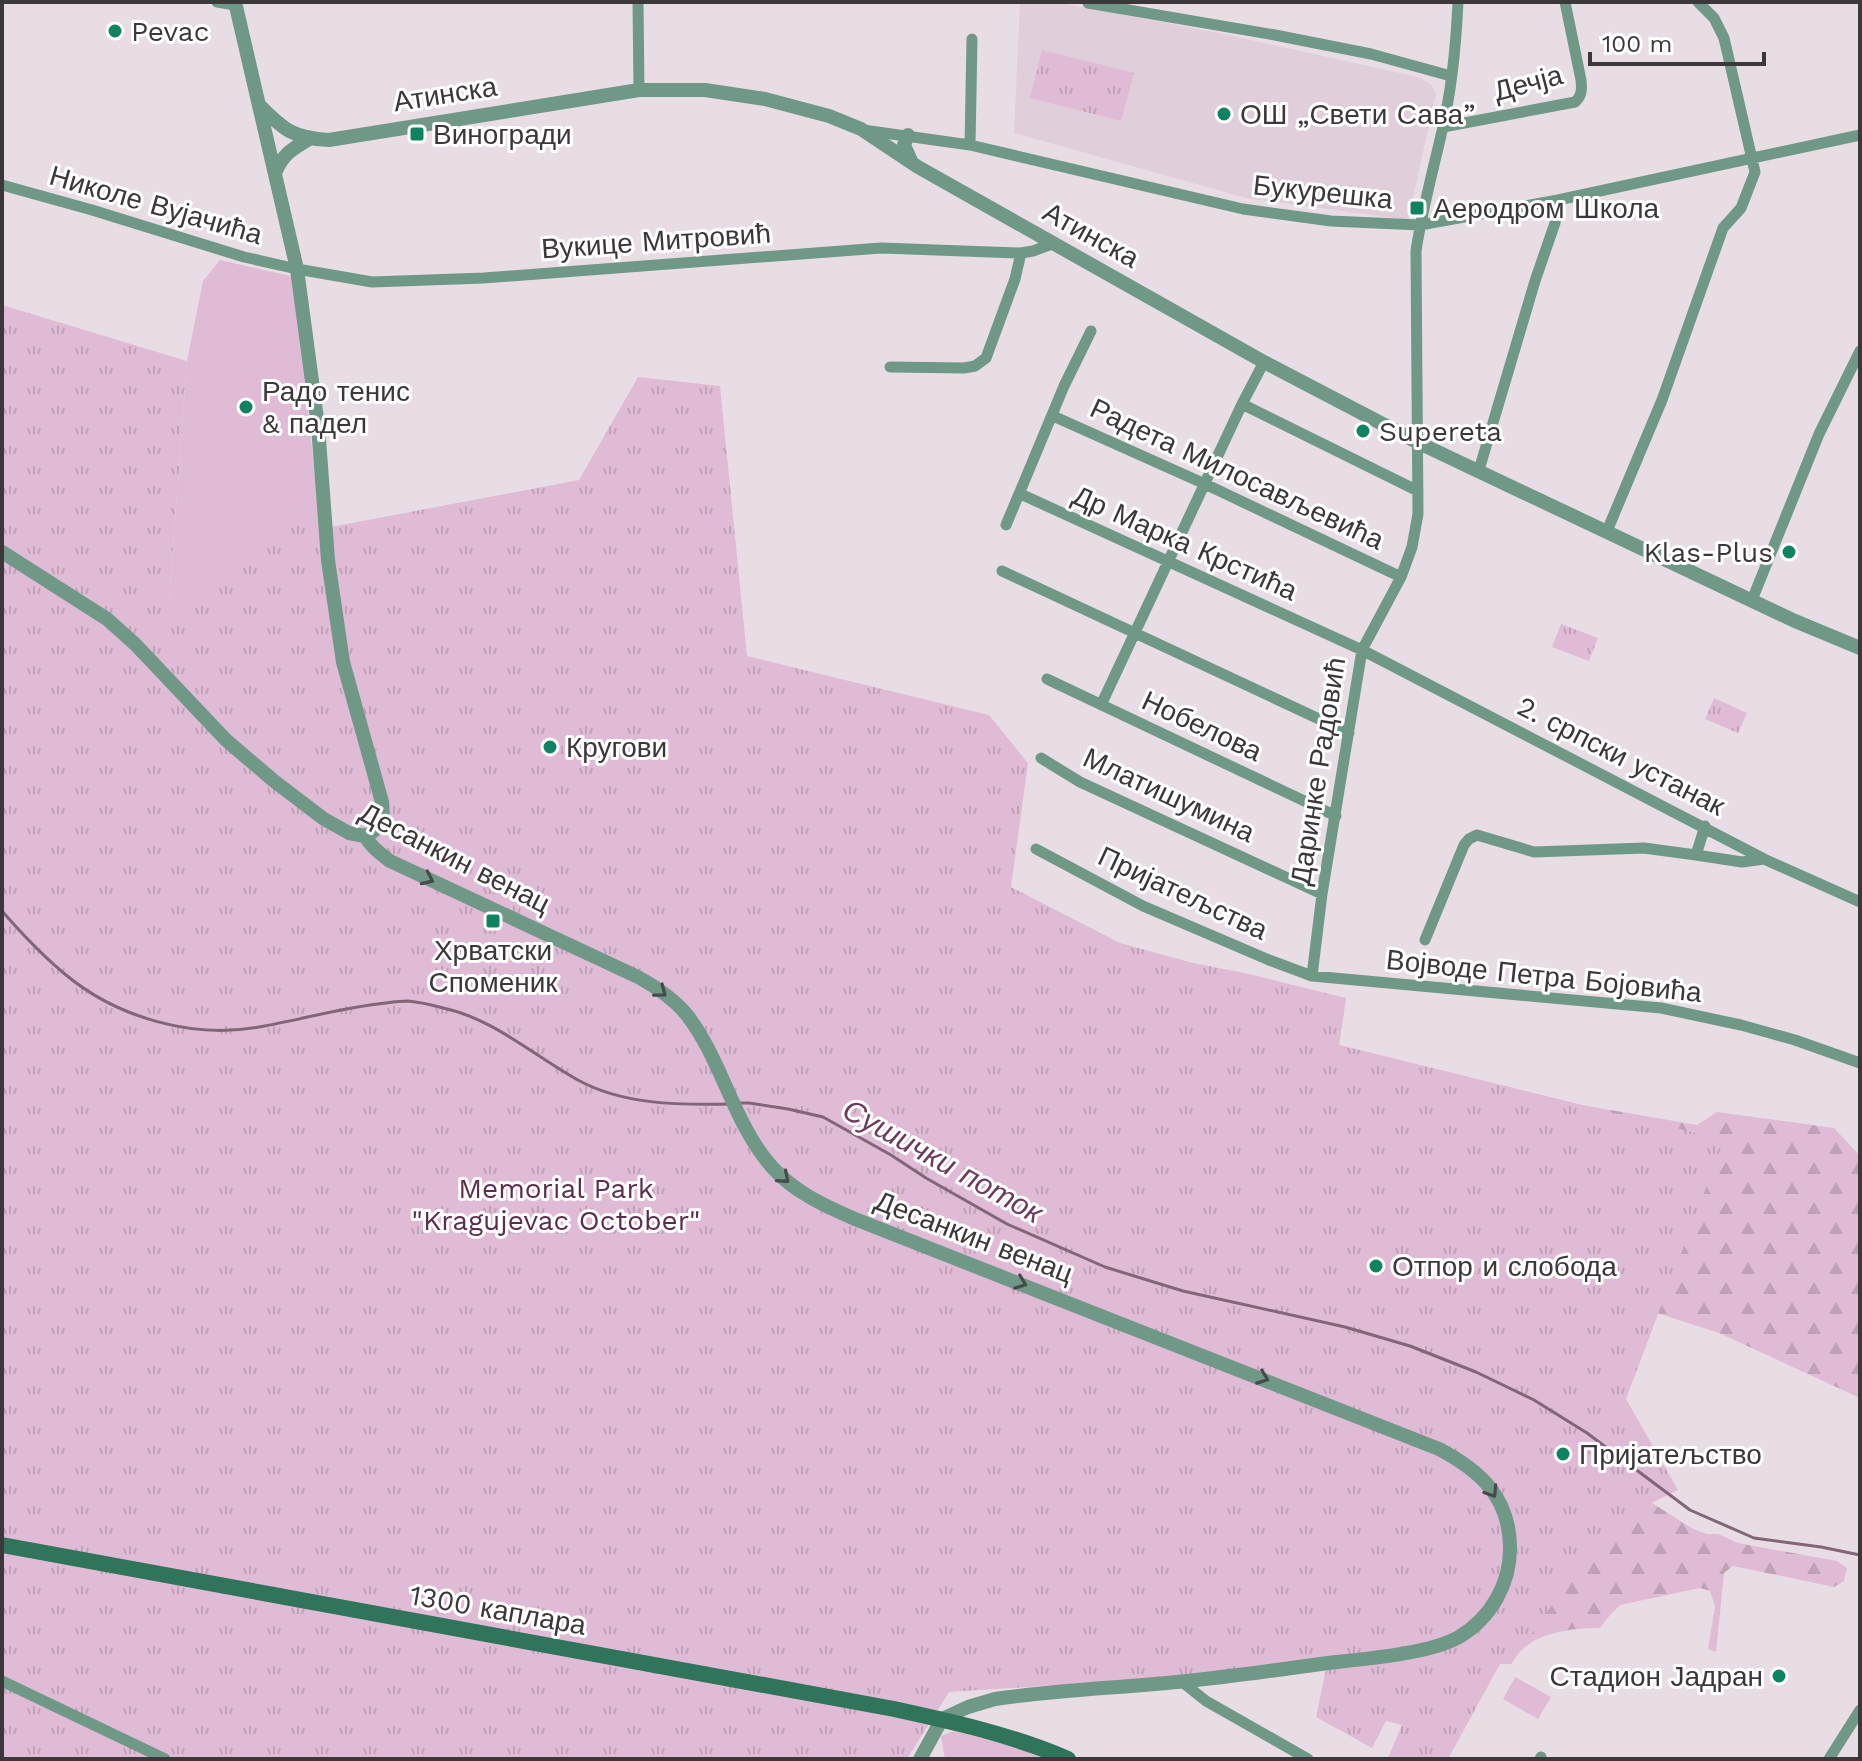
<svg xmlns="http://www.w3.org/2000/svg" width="1862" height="1761" font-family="'Work Sans',sans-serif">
<defs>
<pattern id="forest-firs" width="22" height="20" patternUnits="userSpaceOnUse" patternTransform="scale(2)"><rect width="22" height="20" fill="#e0bbd5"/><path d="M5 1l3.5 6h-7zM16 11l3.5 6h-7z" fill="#c1a1b8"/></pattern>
<pattern id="park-tufts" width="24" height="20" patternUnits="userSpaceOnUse" patternTransform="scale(2)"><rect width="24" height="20" fill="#e0bbd5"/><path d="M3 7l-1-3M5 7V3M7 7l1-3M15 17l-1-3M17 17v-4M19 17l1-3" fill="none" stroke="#c1a1b8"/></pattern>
</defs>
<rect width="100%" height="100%" fill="#e9dde5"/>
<path fill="#e1cedb" d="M1020,2H1056L1224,34L1418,77L1431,84L1436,94L1408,220L1246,198L1014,133Z"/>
<path fill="#e0bbd5" d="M220,260L295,277L320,529L189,606L169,601L187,361L203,281Z
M1515,1677L1551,1697L1538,1719L1503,1699Z
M954,1731L1019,1748L1044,1759H945L941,1736Z"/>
<path fill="url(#forest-firs)" d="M1346,998L1339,1045L1582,1105L1697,1125L1717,1112L1834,1128L1860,1156V1398L1719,1333L1620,1301L1241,1212Z
M1641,1496L1693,1529L1707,1534H1718L1738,1543L1837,1561L1847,1568L1844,1581L1834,1587L1733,1566L1724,1573L1716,1652L1708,1649L1715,1606L1710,1591L1700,1588L1620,1605L1610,1615L1600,1628C1576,1628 1543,1631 1524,1648C1519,1652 1515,1658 1511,1664H1501L1560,1553Z"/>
<path fill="url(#park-tufts)" d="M1042,50L1134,73L1121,121L1030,98Z
M2,305L187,361L169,601L188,605L277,522L320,529L579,480L638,377L720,386L747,656L989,715L1028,763L1011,887L1120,943L1193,963L1245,973L1346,998L1339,1045L1724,1140L1626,1399L1678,1490L1608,1524L1511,1664H1500L1448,1759H1391L1388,1758L1402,1725L1386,1721L1372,1748L1316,1717L1327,1664L1247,1673L949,1692L907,1759H2Z
M1561,624L1598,638L1589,661L1552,647Z
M1714,698L1747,713L1738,733L1705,719Z"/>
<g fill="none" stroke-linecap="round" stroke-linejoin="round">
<path stroke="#806678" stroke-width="3" d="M2,911C22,934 43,956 66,975C118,1018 193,1039 259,1027C299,1020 337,1009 378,1004C387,1003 398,1001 408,1001C419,1002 432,1005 443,1008C492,1018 533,1055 576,1079C622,1105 678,1105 729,1104
M741,1103H749L788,1109L823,1117L891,1155L926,1178L1007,1224L1105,1267L1183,1291L1345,1327L1410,1346L1476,1372L1534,1400L1587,1433L1690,1510L1754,1538L1821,1547L1860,1555"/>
<path stroke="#6f9886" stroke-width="11" d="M217,2L235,5
M638,2L639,90
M1088,3L1275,35L1371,54L1451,76
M1443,127L1575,102C1582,96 1582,89 1581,80L1565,2
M863,130L970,145L1243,209L1331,221L1420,225L1558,200L1860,135
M970,145L972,39
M2,185L92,210L244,257L297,269L372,282L484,278L881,248L1021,253L1033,251L1052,244
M890,367L964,368L975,366L986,358L1015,279L1021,253
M1242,404L1418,491
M1053,416L1205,484L1401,577
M1479,470L1535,281L1555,223L1558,200
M1019,494L1064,386L1091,331
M1006,525L1019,494L1025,496L1362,650L1764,859L1860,902
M1607,531L1662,400L1723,228L1741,208L1755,172L1724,38L1714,18L1698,2
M1002,571L1349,733
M1752,600L1819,434L1860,351
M1047,679L1336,816
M1101,705L1242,404L1264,362
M1041,758L1080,782L1322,894
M1036,849L1143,906L1269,960L1312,976L1661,1008L1741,1025L1795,1040L1860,1063
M1696,855L1742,862L1764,859
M1425,940L1464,845L1469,839L1477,835L1534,852L1644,848L1696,855L1705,826
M1312,976L1322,894L1362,650L1401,577L1412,547L1418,514L1416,251C1422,210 1433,171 1442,131C1452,89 1456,45 1458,2
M2,1681L165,1759
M1181,1681L1206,1701L1308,1759
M1540,1759L1541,1757
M1829,1759L1860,1710"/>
<path stroke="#6f9886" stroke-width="14" d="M235,2L297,269L318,426L328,560L343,662L382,802C384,818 380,830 365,836
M260,106C284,130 293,138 329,140L639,90H705L765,99L829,116L861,129L918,167L1264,362L1419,443L1795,621L1860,648
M908,135L904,145L912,163
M275,173C283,154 292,149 309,139
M2,552L107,619L135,644L226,740L274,781L324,819L349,833L365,836
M365,836C371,847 380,853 390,861L638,977C656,987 674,999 687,1015C722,1060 733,1123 772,1167C794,1192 825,1206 855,1219L1439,1449C1479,1470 1509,1496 1510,1546C1511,1583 1491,1618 1459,1637C1429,1654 1364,1659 1328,1663C1278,1670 1228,1677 1177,1682C1117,1688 1055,1690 995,1699L968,1707L942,1719L920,1759"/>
<path stroke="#31745c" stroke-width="16" d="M2,1545L894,1709C954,1722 1012,1735 1068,1759"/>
</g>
<defs><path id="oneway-chevron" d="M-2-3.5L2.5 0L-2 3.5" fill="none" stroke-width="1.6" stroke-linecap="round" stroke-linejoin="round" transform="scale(2)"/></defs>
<g stroke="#464a4a">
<use href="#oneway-chevron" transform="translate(428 879) rotate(25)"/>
<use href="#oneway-chevron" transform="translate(661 992) rotate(37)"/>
<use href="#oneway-chevron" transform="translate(784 1178) rotate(41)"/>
<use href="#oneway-chevron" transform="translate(1021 1283) rotate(21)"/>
<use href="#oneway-chevron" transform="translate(1263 1378) rotate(21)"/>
<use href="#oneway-chevron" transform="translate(1492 1492) rotate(57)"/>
</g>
<g fill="#0e8261" stroke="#fff" stroke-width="3">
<circle cx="115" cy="31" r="8"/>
<circle cx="1224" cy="114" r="8"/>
<rect x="409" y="126" width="16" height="16" rx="4"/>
<rect x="1409" y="200" width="16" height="16" rx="4"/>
<circle cx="246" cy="407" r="8"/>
<circle cx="1363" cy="431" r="8"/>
<circle cx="1789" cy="552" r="8"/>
<circle cx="550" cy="747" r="8"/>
<rect x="485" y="913" width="16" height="16" rx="4"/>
<circle cx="1376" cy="1266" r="8"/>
<circle cx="1563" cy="1454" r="8"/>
<circle cx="1779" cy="1676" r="8"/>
</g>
<g text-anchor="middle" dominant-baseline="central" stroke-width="6" stroke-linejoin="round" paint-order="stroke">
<g font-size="28" fill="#3c373b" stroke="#fff" text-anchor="start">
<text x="131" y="31">Pevac</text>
<text x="1240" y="114">ОШ „Свети Сава”</text>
<text x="433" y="134">Виногради</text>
<text x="1433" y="208">Аеродром Школа</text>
<text x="262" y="391">Радо тенис<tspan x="262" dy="32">&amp; падел</tspan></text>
<text x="1379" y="431">Supereta</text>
<text x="1773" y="552" text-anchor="end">Klas-Plus</text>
<text x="566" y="747">Кругови</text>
<text x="493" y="950" text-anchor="middle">Хрватски<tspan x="493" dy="32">Споменик</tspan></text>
<text x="1392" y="1266">Отпор и слобода</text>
<text x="1579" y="1454">Пријатељство</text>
<text x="1763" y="1676" text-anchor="end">Стадион Јадран</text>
</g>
<g font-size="28" fill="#3c373b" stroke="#fff">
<text transform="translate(1528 83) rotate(-15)">Дечја</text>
<text transform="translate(445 94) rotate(-9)">Атинска</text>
<text transform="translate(1323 192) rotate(6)">Букурешка</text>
<text transform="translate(156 205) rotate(16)">Николе Вујачића</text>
<text transform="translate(1091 235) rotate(29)">Атинска</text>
<text transform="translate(656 241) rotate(-4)">Вукице Митровић</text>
<text transform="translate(1237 474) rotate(25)">Радета Милосављевића</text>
<text transform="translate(1185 543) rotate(24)">Др Марка Крстића</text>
<text transform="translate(1202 726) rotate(25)">Нобелова</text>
<text transform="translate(1621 756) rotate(27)">2. српски устанак</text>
<text transform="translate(1318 771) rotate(-81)">Даринке Радовић</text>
<text transform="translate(1169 795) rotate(25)">Млатишумина</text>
<text transform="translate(455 858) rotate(27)">Десанкин венац</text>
<text transform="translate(1183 893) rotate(25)">Пријатељства</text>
<text transform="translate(1544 976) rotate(6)">Војводе Петра Бојовића</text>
<text transform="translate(974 1237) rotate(21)">Десанкин венац</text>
<text transform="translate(498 1610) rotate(10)">1300 каплара</text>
</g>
<g font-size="28" fill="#5d2d50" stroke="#fff">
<text x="556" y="1188">Memorial Park<tspan x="556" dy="32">"Kragujevac October"</tspan></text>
</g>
<g font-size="30" font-style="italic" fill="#6c3b5f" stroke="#fff">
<text transform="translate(943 1161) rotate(29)">Сушички поток</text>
</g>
</g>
<rect width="1862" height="1761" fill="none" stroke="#3c373b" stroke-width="8"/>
<path d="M1590 52v12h174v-12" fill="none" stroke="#3c373b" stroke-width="4"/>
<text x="1602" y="52" font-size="24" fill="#3c373b" stroke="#ffffff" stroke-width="6" paint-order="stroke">100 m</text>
</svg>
